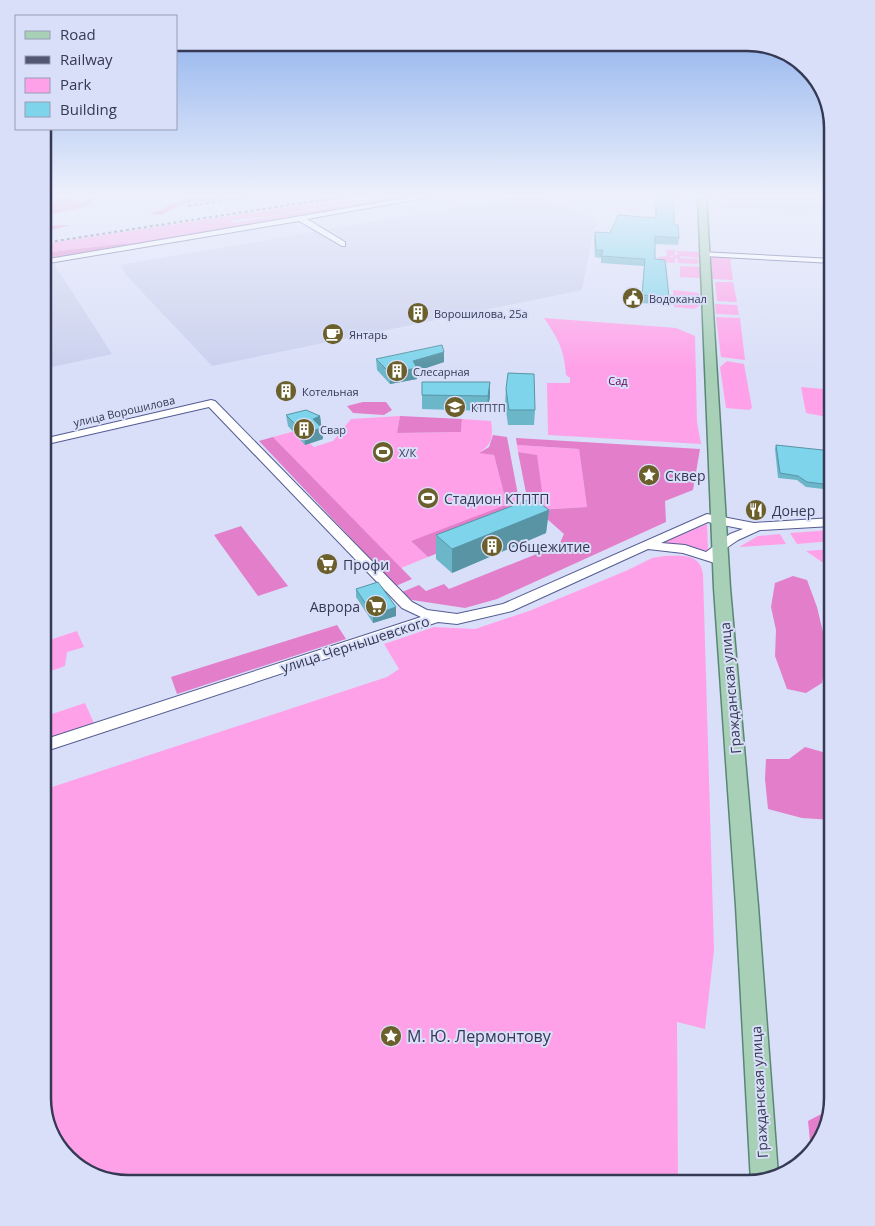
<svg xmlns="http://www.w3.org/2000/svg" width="875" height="1226" font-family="'Open Sans',sans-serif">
<rect width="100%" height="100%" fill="#d9dff8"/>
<path fill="#cbd1ee" d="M518,197H539L596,218L582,290L212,366L126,275L120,265Z
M722,197H832V213L790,217L776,209L723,208Z
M54,264L112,354L43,369V266Z"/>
<path fill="#ffa1e8" d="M378,197L279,215L232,220V223L398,197H415L132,245H125L127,243L43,253V244L282,208Z
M666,250H675V254L670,256L672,258L673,255H678L677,251L699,252V258L681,256L680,258L699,259L698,264L678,263L677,258H675V263L657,262L659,257L667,256Z
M711,257H730L733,280L712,279Z
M680,266L701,267L700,278L680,277Z
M715,282H733L737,302L717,301Z
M673,290L699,293V306L694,309L674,307Z
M715,304L737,305L739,315L716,314Z
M716,317L740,318L745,360L721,357Z
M544,318L676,328L695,336L697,422L701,444L548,435L547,383H570V378L566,375C564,348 558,339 544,318Z
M727,361L744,364L752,408L749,410L726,408L720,367Z
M801,387L823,389L827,401L832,402V418L806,413Z
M400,416L397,433L461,432L462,419L491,421C493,435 493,444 480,452L494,455L504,494L518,495L520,507L411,541L428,557L401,568L273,437L295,431L314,447L333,441L351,419Z
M517,445L579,449L587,507L537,510L529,505L527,498L535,497L537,455L518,452Z
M707,524L708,551L662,543Z
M832,530V541L797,544L790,533Z
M780,534L786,544L739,547L758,536Z
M832,549V569L806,551Z
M664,556C682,556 700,553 703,574L714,950L705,1029L677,1022L678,1183H123L85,1172L54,1141L43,1097V790L387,677L399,669L384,644L434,627L475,629L529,611L628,570L652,558Z
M77,631L84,647L67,652L65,666L45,673L46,676L43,677V642Z
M85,703L94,723L43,740V717Z"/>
<path fill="#e37ecb" d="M43,197H60L84,202L93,197L91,205L49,215L51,218L43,226L71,225L43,232Z
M189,197H233L181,205L161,215L150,214C164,209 175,202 189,197Z
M128,243L125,245L43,260V253Z
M363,402H386L392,410L384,415L353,413L347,406Z
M400,416L462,419L461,432L397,433Z
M493,435L507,437L518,495L504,494L494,455L479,453L489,447Z
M273,437L412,579L396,586L259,441Z
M516,438L700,449L693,490L665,501L666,522L497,599L465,608L412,600L402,592L419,585L426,591L444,584L449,589L559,545L564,534L537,510L587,507L579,449L517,445Z
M518,452L537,455L542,491L535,497L527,498Z
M503,506L520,507L532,515L428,557L411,541Z
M241,526L288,586L258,596L214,535Z
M793,576L807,580L817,607L828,653L822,683L806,693L787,689L775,656L776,630L771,607L775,583Z
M337,625L346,639L177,694L171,677Z
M805,747L830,754L832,781V820L802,818L768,809L765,779L766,759H789Z
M829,1110L821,1141L811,1151L808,1121Z"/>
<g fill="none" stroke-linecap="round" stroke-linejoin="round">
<g stroke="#545c93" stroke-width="2">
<path id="minor" d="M412,197H429L307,219L345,242V246H342L299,221L43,264V260Z
M701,252L832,259V263L704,256L700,254Z
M211,400L215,401L412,602L427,610L457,614L503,604L707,514L754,523L832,518V526L760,530L738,540L716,555L727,561L721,565L683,553L648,549L512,611L457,624L438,622L43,752V740L421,617L402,608L209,407L43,445V439ZM708,522L743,529L730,534L706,552L685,545L661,543Z"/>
</g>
<g stroke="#598675" stroke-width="3">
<path id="major" d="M698,197H706L730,588L758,906L778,1175L751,1182L736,906L714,588Z"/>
</g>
<use href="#minor" fill="#fff" fill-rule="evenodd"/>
<use href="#major" fill="#a7d0b7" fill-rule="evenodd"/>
<path stroke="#535771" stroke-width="2" stroke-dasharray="3 3" stroke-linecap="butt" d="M188,206L245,197
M43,243L341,197"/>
</g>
<path fill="#6cb6ca" d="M656,197L674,225L679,238L678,245L655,244V259L669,297L668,305L641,303L644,266L601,263V258L595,257L594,239L595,232L610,233L655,218Z
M444,352V362L417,371V379L390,384L377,370L376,359Z
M422,382H490V397L487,411L422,409Z
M506,389L535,410L534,425H508L505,404Z
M286,415L320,416L323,439L305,445L288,426Z
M776,445L832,454V490L806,487L797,480L778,478L775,449Z
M549,510L546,533L452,573L436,559V535Z
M356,589L396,616L373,623L356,597Z"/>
<path fill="#5894a4" d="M444,352V362L417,371V379L390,384V373L413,361Z
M490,382V397L487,411L488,396Z
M320,416L323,439L305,445L304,433L313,419Z
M549,510L546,533L452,573V549Z
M396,607V616L373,623V615Z"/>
<path fill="#7ed4eb" stroke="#5894a4" d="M656,197H674V225H678L679,238L655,236V259L665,260L669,297L642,295L645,259L601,256L603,250H596L595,232L610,233L618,215L656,218Z
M442,345L444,352L413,361L417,368L390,373L376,359Z
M508,373L534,374L535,410H509L506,389Z
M422,382H490L488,396L422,395Z
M306,410L320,416L313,419L322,428L304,433L286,415Z
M776,445L832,451V485L807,482L798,476L780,473Z
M533,498L549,510L452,549L436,535Z
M378,582L396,607L373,615L356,589Z"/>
<linearGradient id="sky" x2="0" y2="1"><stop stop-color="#84aaeb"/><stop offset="0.53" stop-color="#eef1fc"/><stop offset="1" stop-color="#eef1fc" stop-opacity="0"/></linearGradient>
<rect width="875" height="369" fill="url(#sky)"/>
<defs>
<g id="civic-disc" transform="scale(1.125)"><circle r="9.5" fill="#6b5f2c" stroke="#d9dff8"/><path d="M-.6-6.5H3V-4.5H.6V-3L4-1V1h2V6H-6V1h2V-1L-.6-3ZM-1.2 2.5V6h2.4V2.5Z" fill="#fff"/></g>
<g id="building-disc" transform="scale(1.125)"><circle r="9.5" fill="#6b5f2c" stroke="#d9dff8"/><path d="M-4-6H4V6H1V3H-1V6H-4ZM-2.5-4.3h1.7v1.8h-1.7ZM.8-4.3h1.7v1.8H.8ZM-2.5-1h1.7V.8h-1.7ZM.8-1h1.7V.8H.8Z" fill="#fff"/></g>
<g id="cafe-disc" transform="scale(1.125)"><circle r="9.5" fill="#6b5f2c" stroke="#d9dff8"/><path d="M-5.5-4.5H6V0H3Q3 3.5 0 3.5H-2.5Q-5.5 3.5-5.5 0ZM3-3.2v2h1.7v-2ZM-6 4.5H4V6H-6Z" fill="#fff"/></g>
<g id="university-disc" transform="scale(1.125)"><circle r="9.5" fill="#6b5f2c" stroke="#d9dff8"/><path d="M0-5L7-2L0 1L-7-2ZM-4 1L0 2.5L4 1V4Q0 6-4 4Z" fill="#fff"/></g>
<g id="stadium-disc" transform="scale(1.125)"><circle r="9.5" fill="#6b5f2c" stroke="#d9dff8"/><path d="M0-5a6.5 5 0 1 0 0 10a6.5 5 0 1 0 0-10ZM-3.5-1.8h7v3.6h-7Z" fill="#fff"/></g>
<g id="sight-disc" transform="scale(1.125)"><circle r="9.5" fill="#6b5f2c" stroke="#d9dff8"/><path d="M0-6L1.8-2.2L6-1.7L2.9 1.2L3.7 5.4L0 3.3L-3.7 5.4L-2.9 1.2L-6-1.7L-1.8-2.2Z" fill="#fff"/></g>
<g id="restaurant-disc" transform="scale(1.125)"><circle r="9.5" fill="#6b5f2c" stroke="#d9dff8"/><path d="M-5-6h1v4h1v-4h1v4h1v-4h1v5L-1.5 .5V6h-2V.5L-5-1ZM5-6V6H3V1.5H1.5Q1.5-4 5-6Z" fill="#fff"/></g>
<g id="supermarket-disc" transform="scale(1.125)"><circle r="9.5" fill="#6b5f2c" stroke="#d9dff8"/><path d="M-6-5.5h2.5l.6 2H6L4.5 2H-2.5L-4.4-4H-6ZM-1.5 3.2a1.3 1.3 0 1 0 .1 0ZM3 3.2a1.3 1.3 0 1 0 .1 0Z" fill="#fff"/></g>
</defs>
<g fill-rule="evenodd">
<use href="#civic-disc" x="633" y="298"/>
<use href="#building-disc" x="418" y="313"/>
<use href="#cafe-disc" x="333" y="334"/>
<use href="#building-disc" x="397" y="371"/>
<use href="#building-disc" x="286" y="391"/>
<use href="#university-disc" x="455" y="407"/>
<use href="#building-disc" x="304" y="429"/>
<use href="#stadium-disc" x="383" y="452"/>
<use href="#sight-disc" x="649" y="475"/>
<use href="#stadium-disc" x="428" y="498"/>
<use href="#restaurant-disc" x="756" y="510"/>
<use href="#building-disc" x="492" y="546"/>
<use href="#supermarket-disc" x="327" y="564"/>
<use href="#supermarket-disc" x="376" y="606"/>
<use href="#sight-disc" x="391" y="1036"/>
</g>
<g text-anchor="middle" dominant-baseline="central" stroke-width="4" stroke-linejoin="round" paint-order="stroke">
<g font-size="11" fill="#353953" stroke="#d9dff8" text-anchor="start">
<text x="649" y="298">Водоканал</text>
<text x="434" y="313">Ворошилова, 25а</text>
<text x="349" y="334">Янтарь</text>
<text x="413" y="371">Слесарная</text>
<text x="302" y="391">Котельная</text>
<text x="471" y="407">КТПТП</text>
<text x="320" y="429">Свар</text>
<text x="399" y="452">Х/К</text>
</g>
<g font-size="11" fill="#5e0050" stroke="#d9dff8">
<text x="618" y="380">Сад</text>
</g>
<g font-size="11" fill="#353953" stroke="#d9dff8">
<text transform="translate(124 411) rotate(-13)">улица Ворошилова</text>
</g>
<g font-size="14" fill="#353953" stroke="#d9dff8" text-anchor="start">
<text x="665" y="475">Сквер</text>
<text x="444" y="498">Стадион КТПТП</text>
<text x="772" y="510">Донер</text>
<text x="508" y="546">Общежитие</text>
<text x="343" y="564">Профи</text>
<text x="360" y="606" text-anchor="end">Аврора</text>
</g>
<g font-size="14" fill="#353953" stroke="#d9dff8">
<text transform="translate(355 644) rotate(-18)">улица Чернышевского</text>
<text transform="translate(730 688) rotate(-95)">Гражданская улица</text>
<text transform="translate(759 1092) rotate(-93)">Гражданская улица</text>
</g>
<g font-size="16" fill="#353953" stroke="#d9dff8" text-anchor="start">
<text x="407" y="1036">М. Ю. Лермонтову</text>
</g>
</g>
<path d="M0 0H875V1226H0ZM128 51H747A77 77 0 0 1 824 128V1098A77 77 0 0 1 747 1175H128A77 77 0 0 1 51 1098V128A77 77 0 0 1 128 51Z" fill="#d9dff8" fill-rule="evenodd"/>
<path fill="none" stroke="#353953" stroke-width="2.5" d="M128 51H747A77 77 0 0 1 824 128V1098A77 77 0 0 1 747 1175H128A77 77 0 0 1 51 1098V128A77 77 0 0 1 128 51Z"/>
<rect x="15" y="15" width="162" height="115" fill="#d9dff8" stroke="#979db6"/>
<rect x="25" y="31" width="25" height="8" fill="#a7d0b7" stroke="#979db6"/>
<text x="60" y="40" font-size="15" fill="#353953">Road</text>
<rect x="25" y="56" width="25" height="8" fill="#535771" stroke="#979db6"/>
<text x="60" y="65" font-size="15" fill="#353953">Railway</text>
<rect x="25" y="78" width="25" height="15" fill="#ffa1e8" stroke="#979db6"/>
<text x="60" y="90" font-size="15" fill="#353953">Park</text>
<rect x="25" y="102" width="25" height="15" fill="#7ed4eb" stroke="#979db6"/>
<text x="60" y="115" font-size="15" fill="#353953">Building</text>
</svg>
